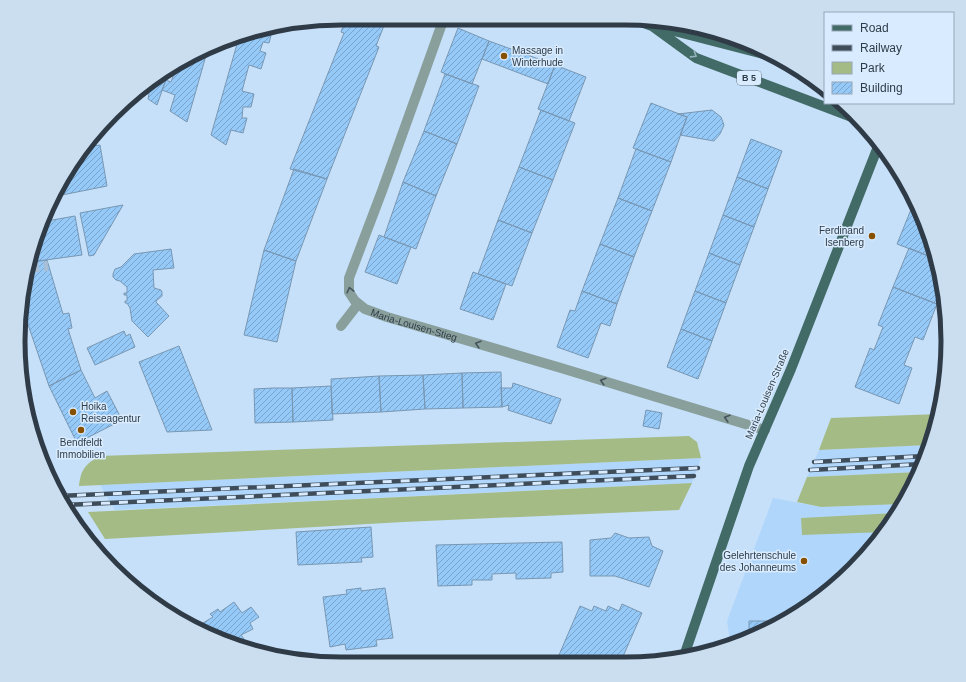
<svg xmlns="http://www.w3.org/2000/svg" width="966" height="682" font-family="Helvetica,sans-serif">
<defs>
<pattern id="building-hatch" width="6" height="6" patternUnits="userSpaceOnUse"><rect width="6" height="6" fill="#95c9f8"/><path d="M-1 1l2-2M0 6l6-6M5 7l2-2" fill="none" stroke="#7aa4cb"/></pattern>
</defs>
<rect width="100%" height="100%" fill="#c6e0f9"/>
<path fill="#b0d7fb" d="M929,445L919,472L807,477L819,450Z
M701,458L692,483L115,510L100,485Z
M773,498L821,507L902,504L881,537L838,584L768,631L730,642L727,621Z"/>
<path fill="#a4bb85" d="M939,414L937,424L929,445L819,450L831,418Z
M689,436L697,442L701,458L79,486C81,469 85,465 99,456Z
M919,472L915,484L902,504L821,507L797,502L807,477Z
M692,483L679,510L403,522L105,539L88,512Z
M896,513L885,532L802,535L801,518Z"/>
<path fill="url(#building-hatch)" stroke="#7897b3" d="M346,18H387L376,46L379,47L327,179L290,169L344,33L341,32Z
M270,27L273,28L269,43L263,42L260,51L266,53L261,69L249,65L242,91L254,94L251,107H243L242,118H247L243,133L231,130L226,145L211,135L239,37L257,29Z
M458,28L489,41L472,84L441,72Z
M489,41L555,65L548,84L482,59Z
M207,52L187,122L170,111L175,95L162,90L166,80L171,82L175,71L170,70V68Z
M555,65L586,77L569,121L538,109Z
M170,68L157,105L148,99L149,94L140,92L138,93L162,72Z
M445,74L479,86L457,144L424,131Z
M651,103L687,117L671,162L633,148Z
M541,110L575,123L553,180L519,167Z
M712,110L721,117L724,125L720,134L714,141L680,135L687,117L678,114Z
M424,131L457,144L436,196L403,182Z
M751,139L782,151L768,189L737,177Z
M100,145L107,186L62,195L59,200H53L86,147Z
M636,149L671,162L652,211L618,198Z
M519,167L553,180L532,233L498,220Z
M294,169L327,179L296,261L264,250Z
M737,177L768,189L754,227L723,215Z
M403,182L436,196L416,249L384,237Z
M618,198L652,211L634,257L600,244Z
M123,205L94,255L89,256L80,213Z
M912,207L918,209L931,237L936,259L897,244Z
M723,215L754,227L740,265L709,253Z
M75,216L82,255L31,262L41,222Z
M498,220L532,233L512,286L478,274Z
M379,235L411,247L397,284L365,272Z
M600,244L634,257L617,304L582,291Z
M909,248L936,259L943,289L937,304L893,287Z
M171,249L174,268L153,270L154,288L161,290L162,292V296L156,301V302L169,316L148,337L132,321L130,308L127,303H125V301H127V295H124V293H127V287L120,281L116,280L113,277V274L115,269L121,267L134,254Z
M264,250L296,261L277,342L244,335Z
M709,253L740,265L726,303L695,291Z
M47,260L63,314L69,313L72,328L68,329L81,370L49,386L21,304V299L31,262Z
M473,272L506,284L493,320L460,309Z
M893,287L937,304L923,340L915,337L904,365L912,368L899,404L855,387L870,348L874,350L883,327L878,325Z
M582,291L617,304L610,326L601,323L588,358L557,347L570,310L575,311Z
M695,291L726,303L712,341L681,329Z
M681,329L712,341L698,379L667,367Z
M124,331L126,336L130,334L135,347L95,365L87,348Z
M179,346L212,430L167,432L139,362Z
M81,370L95,398L107,391L122,420L77,443L49,386Z
M501,372L502,407L463,408L462,373Z
M462,373L463,408L425,409L423,375Z
M423,375L425,409L381,412L379,376Z
M379,376L381,412L332,414L331,379Z
M513,383L561,399L551,424L508,410L509,405L502,407L501,388H512Z
M331,386L333,420L293,422L292,388Z
M273,388H292L293,422L255,423L254,389Z
M646,410L662,413L659,429L643,426Z
M371,527L373,557L361,558L362,562L298,565L296,532Z
M615,533L629,538L649,537L652,546L663,551L649,587L615,576H590V540L611,538Z
M562,542L563,572L551,573V578L516,579V573L492,574V580H472V585L438,586L436,545Z
M361,588V591L385,588L393,638L376,640L377,646L346,650L345,644L330,647L323,597L347,594L346,590Z
M234,602L242,613L251,607L259,617L250,623L253,629L241,635L244,639L237,645L202,632L198,626L213,617L210,614L218,609L220,612Z
M622,604L642,613L621,661L556,662L580,606L592,611L594,606L606,611L608,606L619,611Z
M749,621H781V622L768,631L749,636Z"/>
<g fill="none" stroke-linecap="round" stroke-linejoin="round">
<path stroke="#a8bfd6" stroke-width="10" stroke-dasharray="10 5" stroke-linecap="butt" d="M29,268L48,266"/>
<g stroke="#899f9c" stroke-width="10">
<path id="s1" d="M444,18L382,191L349,278V292L355,301L365,309L387,317L561,368L765,430"/>
<path d="M341,326L358,304"/>
</g>
<path stroke="#426b67" stroke-width="10" d="M633,19L652,26L678,32L775,57
M652,26L696,58L857,119
M684,656L749,466L791,369L879,144"/>
<g stroke="#3f4d5a" stroke-width="4.5">
<path id="rail" d="M814,462L925,456
M810,470L922,464
M59,496L698,468
M65,505L694,476"/>
</g>
<use href="#rail" stroke="#d9ecff" stroke-width="3" stroke-dasharray="9" stroke-linecap="butt"/>
</g>
<defs><path id="oneway-chevron" d="M-2-3.5L2.5 0L-2 3.5" fill="none" stroke-width="1.6" stroke-linecap="round" stroke-linejoin="round"/></defs>
<use stroke="#95b2bb" href="#oneway-chevron" transform="translate(694 55) rotate(32)"/>
<g stroke="#46555d">
<use href="#oneway-chevron" transform="translate(350 290) rotate(-104)"/>
<use href="#oneway-chevron" transform="translate(478 344) rotate(-164)"/>
<use href="#oneway-chevron" transform="translate(603 381) rotate(-163)"/>
<use href="#oneway-chevron" transform="translate(727 418) rotate(-163)"/>
</g>
<g fill="#875000" stroke="#d9ecff" stroke-width="1.5">
<circle cx="504" cy="56" r="4"/>
<circle cx="872" cy="236" r="4"/>
<circle cx="73" cy="412" r="4"/>
<circle cx="81" cy="430" r="4"/>
<circle cx="804" cy="561" r="4"/>
</g>
<g text-anchor="middle" dominant-baseline="central" stroke-width="3" stroke-linejoin="round" paint-order="stroke">
<rect fill="#d9ecff" stroke="#62717f" stroke-width="1" x="737" y="71" width="24" height="14" rx="3"/>
<g font-size="9" font-weight="bold" fill="#2f3c48">
<text x="749" y="78">B 5</text>
</g>
<g font-size="10" fill="#2f3c48" stroke="#d9ecff" text-anchor="start">
<text x="512" y="50">Massage in<tspan x="512" dy="12">Winterhude</tspan></text>
<text x="864" y="230" text-anchor="end">Ferdinand<tspan x="864" dy="12">Isenberg</tspan></text>
<text x="81" y="406">Hoika<tspan x="81" dy="12">Reiseagentur</tspan></text>
<text x="81" y="442" text-anchor="middle">Bendfeldt<tspan x="81" dy="12">Immobilien</tspan></text>
<text x="796" y="555" text-anchor="end">Gelehrtenschule<tspan x="796" dy="12">des Johanneums</tspan></text>
</g>
<g font-size="10" fill="#2f3c48" stroke="#d9ecff">
<text stroke="none"><textPath href="#s1" startOffset="366">Maria-Louisen-Stieg</textPath></text>
<text transform="translate(767 394) rotate(-67)">Maria-Louisen-Straße</text>
</g>
</g>
<path d="M0 0H966V682H0ZM341 25H625A316 316 0 0 1 941 341V341A316 316 0 0 1 625 657H341A316 316 0 0 1 25 341V341A316 316 0 0 1 341 25Z" fill="#cbdef0" fill-rule="evenodd"/>
<path fill="none" stroke="#2f3c48" stroke-width="5" d="M341 25H625A316 316 0 0 1 941 341V341A316 316 0 0 1 625 657H341A316 316 0 0 1 25 341V341A316 316 0 0 1 341 25Z"/>
<rect x="824" y="12" width="130" height="92" fill="#d9ecff" stroke="#95a6b6"/>
<rect x="832" y="25" width="20" height="6" fill="#426b67" stroke="#95a6b6"/>
<text x="860" y="32" font-size="12" fill="#2f3c48">Road</text>
<rect x="832" y="45" width="20" height="6" fill="#3f4d5a" stroke="#95a6b6"/>
<text x="860" y="52" font-size="12" fill="#2f3c48">Railway</text>
<rect x="832" y="62" width="20" height="12" fill="#a4bb85" stroke="#95a6b6"/>
<text x="860" y="72" font-size="12" fill="#2f3c48">Park</text>
<rect x="832" y="82" width="20" height="12" fill="url(#building-hatch)" stroke="#95a6b6"/>
<text x="860" y="92" font-size="12" fill="#2f3c48">Building</text>
</svg>
